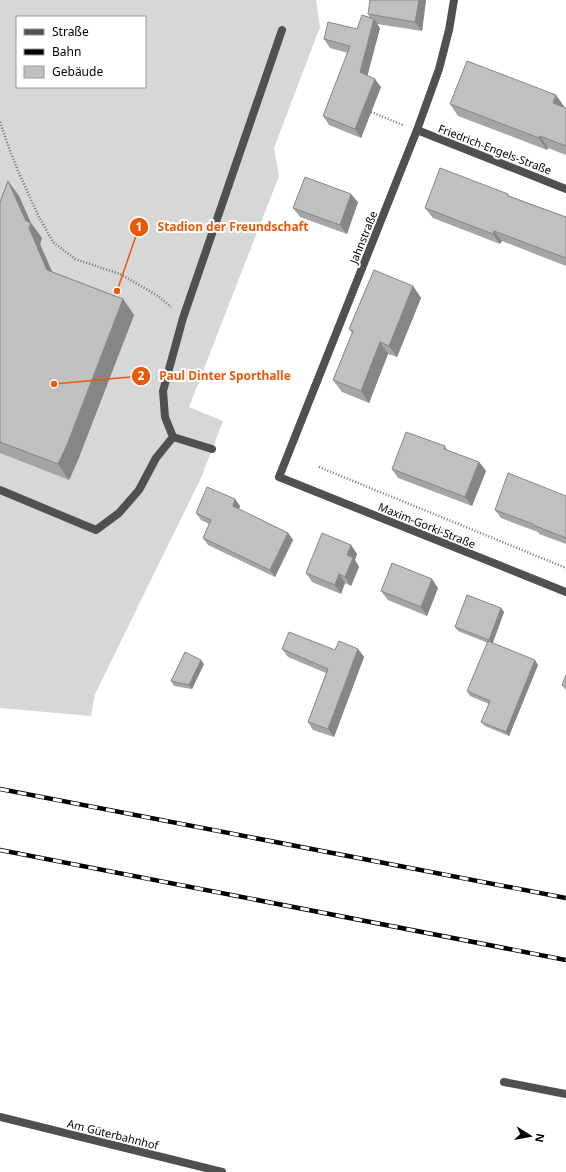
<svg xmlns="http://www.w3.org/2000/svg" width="566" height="1172" font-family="'Noto Sans',sans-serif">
<rect width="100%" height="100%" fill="#fff"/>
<path fill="#d7d7d7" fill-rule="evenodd" d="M0,0H316L320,27L274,148L279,176L189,407L223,421L201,478L95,694L91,716L0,708ZM17,17H145V87H17Z"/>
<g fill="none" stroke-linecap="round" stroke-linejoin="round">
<path stroke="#727272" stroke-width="2.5" stroke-dasharray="1 2" stroke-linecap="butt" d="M371,112L403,125
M0,122L9,148L18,171L39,217L53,242L75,259L120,274L158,296L171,307
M319,467L566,568"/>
<path stroke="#505050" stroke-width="8" d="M173,437L165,417L163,391L183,318L282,30
M173,437L212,449
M0,490L96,530L119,513L139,490L156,458L173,437
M504,1082L566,1094"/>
<path stroke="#505050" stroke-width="8" d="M454,0L449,30L439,69L417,130L279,477L566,592
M417,130L566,189
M0,1117L222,1172"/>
<g stroke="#000" stroke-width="4.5">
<path id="rail" d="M0,789L566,898
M0,850L566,960"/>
</g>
<use href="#rail" stroke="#fff" stroke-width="3" stroke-dasharray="9" stroke-linecap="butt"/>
</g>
<path fill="#a5a5a5" d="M426,0L422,31L377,24L380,28L367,76L381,87L361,138L329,125L323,116L348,53L330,48L324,39L357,29L370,18L368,14Z
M450,104L564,106V107L566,108V155L548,148L547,150L458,116Z
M8,181L19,196L31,223L42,238L40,244L52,272L123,299L134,315L78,460L69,480L0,453V202Z
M510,196L566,217V266L502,241L500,244L433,218L425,208Z
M358,202L347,234L300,217L293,208Z
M413,286L421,298L397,357L388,354L369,403L342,392L333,380L352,333L349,329Z
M445,446L447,450L479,462L486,471L472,506L398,478L392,469Z
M566,496V544L539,534L538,532L501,518L495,510Z
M235,499L240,506L239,509L288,533L293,540L275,577L208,545L203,538L209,524L201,520L196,513Z
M351,545L357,554L355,560L359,567L351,586L345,583L341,594L312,582L306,573Z
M438,588L427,616L388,600L381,591Z
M501,608L504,612L493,643L538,665L509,736L485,726L481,722L489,704L470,696L467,691L488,643L458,631L455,627Z
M282,649L335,650L358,649L364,657L334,737L313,730L308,722L326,673L288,657Z
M204,664L192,689L174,686L171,681Z
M566,675V690L562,685Z"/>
<path fill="#868686" d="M419,0H426L422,31L415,22Z
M374,19L380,28L366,81L360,72Z
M375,79L381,87L361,138L355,129Z
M556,95L564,106L561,114L553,103Z
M540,136L548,148L547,150L539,138Z
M8,181L19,196L31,223L42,238L40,244L58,285L47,270Z
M351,194L358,202L347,234L340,225Z
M494,231L502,241L500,244L493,234Z
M413,286L421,298L397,357L389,346Z
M123,299L134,315L78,460L69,480L58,464Z
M380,342L388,354L369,403L361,391Z
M479,462L486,471L472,506L465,497Z
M235,499L240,506L237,513L233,506Z
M288,533L293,540L275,577L270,570Z
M351,545L357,554L355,560L359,567L351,586L345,577L347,555Z
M339,574L345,583L341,594L335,585Z
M432,579L438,588L427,616L421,607Z
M501,608L504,612L492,644L489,640Z
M358,649L364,657L334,737L328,729Z
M201,660L204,664L192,689L189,685Z
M535,660L538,665L509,736L506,732Z"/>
<path fill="#c0c0c0" stroke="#868686" d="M370,0H419L415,22L368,14Z
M362,15L374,19L360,72L375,79L355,129L323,116L350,46L324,39L328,22L357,29Z
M467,61L556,95L553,103L566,108V146L540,136L539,138L450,104Z
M440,168L508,194V196L566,217V258L494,231L493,234L425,208Z
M305,177L351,194L340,225L293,208Z
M8,181L26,221L31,223L29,228L47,270L123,299L67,445L58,464L0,442V202Z
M374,270L413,286L389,346L380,342L361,391L333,380L353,331L349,329Z
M406,432L445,446L444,449L479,462L465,497L392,469Z
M508,473L566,496V538L533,525V524L495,510Z
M207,487L235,499L233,506L288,533L270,570L203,538L211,520L196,513Z
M322,533L351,545L347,555L353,558L345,577L339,574L335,585L306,573Z
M392,563L432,579L421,607L381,591Z
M467,595L501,608L489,640L455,627Z
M289,632L335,650L339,641L358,649L328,729L308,722L328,669L282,649Z
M488,641L535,660L506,732L481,722L490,701L467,691Z
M185,652L201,660L189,685L171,681Z
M566,675V687L562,685Z"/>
<g text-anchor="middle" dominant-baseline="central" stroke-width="4" stroke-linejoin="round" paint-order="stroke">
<g font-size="11" fill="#000" stroke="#fff">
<text transform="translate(495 149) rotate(21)">Friedrich-Engels-Straße</text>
<text transform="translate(363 237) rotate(-68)">Jahnstraße</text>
<text transform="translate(427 525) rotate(22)">Maxim-Gorki-Straße</text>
<text transform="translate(113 1134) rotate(14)">Am Güterbahnhof</text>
</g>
</g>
<path fill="none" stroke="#e8590c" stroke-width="1.5" d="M117 291L139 227M54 384L141 376"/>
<g fill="#e8590c" stroke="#fff" stroke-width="1.5">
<circle cx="117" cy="291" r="4"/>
<circle cx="54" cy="384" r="4"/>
<circle cx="139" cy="227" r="10"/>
<circle cx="141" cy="376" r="10"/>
</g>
<g font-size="12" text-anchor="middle" font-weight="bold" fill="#fff">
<text x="139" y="231">1</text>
<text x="141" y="380">2</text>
</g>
<g font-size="12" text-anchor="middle" font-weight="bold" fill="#e8590c" stroke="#fff" stroke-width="4" stroke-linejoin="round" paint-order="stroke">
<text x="233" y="231">Stadion der Freundschaft</text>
<text x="225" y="380">Paul Dinter Sporthalle</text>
</g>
<rect x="16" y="16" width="130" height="72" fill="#ffffff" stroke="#999999"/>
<rect x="24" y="29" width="20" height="6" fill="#505050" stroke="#999999"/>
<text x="52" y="36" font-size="12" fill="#000000">Straße</text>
<rect x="24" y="49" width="20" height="6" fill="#000000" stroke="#999999"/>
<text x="52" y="56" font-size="12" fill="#000000">Bahn</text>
<rect x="24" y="66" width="20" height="12" fill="#c0c0c0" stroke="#999999"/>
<text x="52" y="76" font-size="12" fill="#000000">Gebäude</text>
<g transform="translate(530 1136) rotate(101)" stroke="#ffffff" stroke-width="3" paint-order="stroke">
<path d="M0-3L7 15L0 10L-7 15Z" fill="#000000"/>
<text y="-6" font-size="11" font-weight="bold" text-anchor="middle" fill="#000000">N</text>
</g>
</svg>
